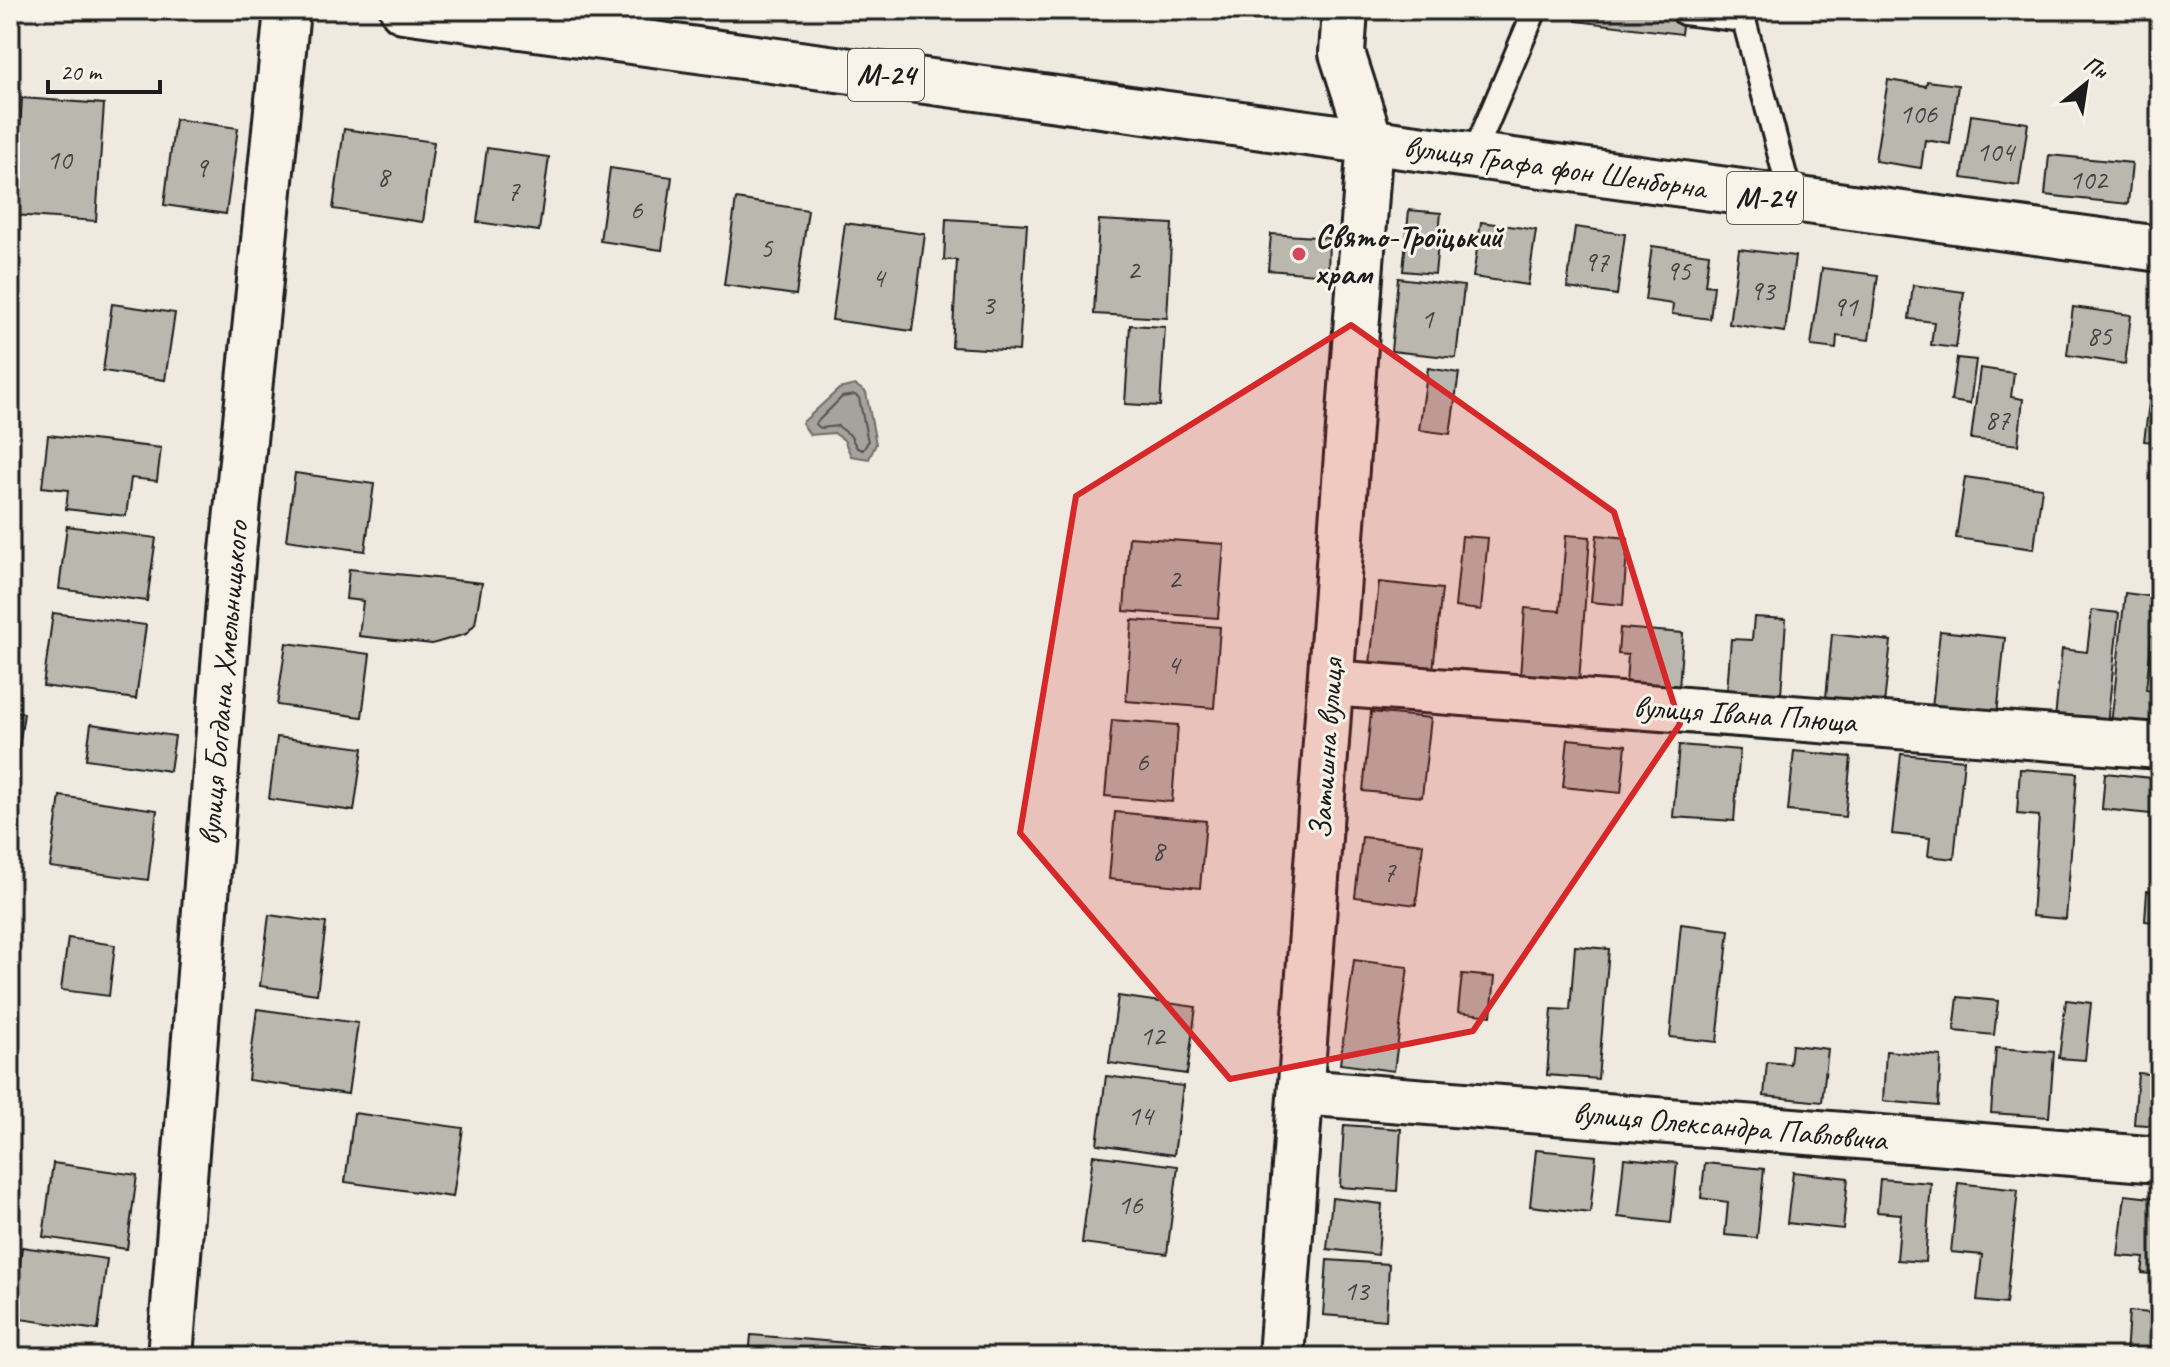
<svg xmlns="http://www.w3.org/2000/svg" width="2170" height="1367" font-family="Caveat,sans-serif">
<rect width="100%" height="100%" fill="#eeeae0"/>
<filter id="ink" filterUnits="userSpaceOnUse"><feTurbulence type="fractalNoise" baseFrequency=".0125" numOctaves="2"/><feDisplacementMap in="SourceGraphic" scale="16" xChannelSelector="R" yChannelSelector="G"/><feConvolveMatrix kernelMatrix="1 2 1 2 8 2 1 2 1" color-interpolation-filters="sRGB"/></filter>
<g filter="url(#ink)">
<path fill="#a6a39d" stroke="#6f6d69" stroke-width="2" d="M855,385L866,392L876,444L869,459L851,456L844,440L834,433L810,435L802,423L839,389Z"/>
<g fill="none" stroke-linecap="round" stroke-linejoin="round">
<path stroke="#535250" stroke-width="2" d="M855,395L859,398L868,442L863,450L857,448L850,435L838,426L821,428L815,424L842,397Z"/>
</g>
<path fill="#bab7af" stroke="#1c1c1c" stroke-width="2" d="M1578,10H1684L1681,34L1576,21Z
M1888,80L1926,86L1927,81L1958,85L1950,144L1925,140L1921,168L1875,161Z
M22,98L104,104L96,221L14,215Z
M1971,115L2028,123L2019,186L1962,178Z
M175,119L238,128L226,214L164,205Z
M344,129L434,142L423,222L333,209Z
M487,148L549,157L539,231L477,222Z
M2049,155L2132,163L2128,204L2045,195Z
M610,168L672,177L662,250L600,241Z
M736,199L808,210L796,295L724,285Z
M1409,210L1441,213L1435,274L1403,271Z
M946,219L1027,224L1019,351L952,347L957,260H944Z
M1099,220L1172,224L1167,318L1094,314Z
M1481,222L1536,230L1528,285L1473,277Z
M845,223L925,234L912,331L832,320Z
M1575,227L1625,234L1617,295L1567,288Z
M1271,234L1329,238L1328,275L1268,270Z
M1652,246L1709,254L1705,285L1714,286L1710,319L1672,314L1673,304L1645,300Z
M1739,249L1795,256L1785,332L1729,324Z
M1822,268L1878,275L1869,340L1837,336L1836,349L1811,346Z
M1398,278L1464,286L1456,358L1391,351Z
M1913,285L1964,292L1956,348L1931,345L1934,322L1909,319Z
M112,304L175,313L165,380L103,371Z
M2073,307L2131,315L2125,364L2067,355Z
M1130,325L1165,327L1160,406L1125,404Z
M1957,358L1976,360L1970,404L1951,401Z
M1428,368L1459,373L1450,434L1419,430Z
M1980,368L2014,373L2011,397L2023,399L2018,445L1971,439Z
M2153,373L2160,374V443L2144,441Z
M48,435L161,448L157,481L131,478L126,516L66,509L68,490L42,487Z
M295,473L374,484L365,551L286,540Z
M1965,477L2042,488L2034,549L1956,538Z
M67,526L156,538L147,601L59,589Z
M1566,535L1590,537L1579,682L1520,677L1525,608L1560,611Z
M1597,535L1628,538L1623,605L1591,602Z
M1462,536L1488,538L1481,610L1455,607Z
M1129,537L1224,544L1218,618L1124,611Z
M349,569L482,583L475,624L466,634L432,644L359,636L363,601L346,599Z
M1379,582L1442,589L1433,670L1370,664Z
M2125,593L2156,597L2146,690L2160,692V730L2111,725Z
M2092,610L2119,613L2107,725L2055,719L2062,649L2087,652Z
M53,613L146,625L136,699L43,686Z
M1754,617L1786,619L1781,695L1727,691L1731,639L1752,640Z
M1132,620L1220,627L1214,708L1126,701Z
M1620,628L1683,633L1679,689L1626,684L1628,655L1618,654Z
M1940,631L2005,638L1997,715L1932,708Z
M1832,634L1891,641L1884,704L1826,698Z
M286,643L370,654L362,717L277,705Z
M10,710L24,713L12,797H10Z
M1371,712L1431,718L1422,797L1363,791Z
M1112,720L1178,725L1172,802L1105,796Z
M91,724L175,736L170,771L86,759Z
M277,737L363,748L354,811L269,799Z
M1568,739L1626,745L1621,793L1563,787Z
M1679,745L1740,750L1734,821L1673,817Z
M1794,751L1851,757L1845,817L1788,811Z
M1901,754L1964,760L1954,859L1928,856L1930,838L1892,834Z
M2020,769L2077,773L2066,919L2032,916L2039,816L2017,814Z
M2105,773L2160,779V815L2102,809Z
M60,796L157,810L148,880L50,867Z
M1115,812L1206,821L1200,888L1109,879Z
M1362,837L1423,844L1416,905L1355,897Z
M2147,891L2160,892V923L2145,921Z
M269,915L326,923L317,994L260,986Z
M1681,924L1729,930L1717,1042L1670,1037Z
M68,938L115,945L109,996L61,990Z
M1575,946L1609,949L1598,1079L1547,1075L1552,1009L1570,1010Z
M1354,960L1408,967L1394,1071L1340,1064Z
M1462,974L1495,977L1491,1016L1458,1012Z
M1118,996L1196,1007L1187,1074L1109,1063Z
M1958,997L1998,1001L1994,1035L1954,1031Z
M2066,1000L2091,1003L2085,1060L2059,1058Z
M257,1009L358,1023L348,1094L248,1080Z
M1792,1045L1828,1049L1822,1102L1764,1096L1767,1062L1790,1064Z
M1996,1048L2054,1052L2049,1117L1991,1113Z
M1886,1051L1941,1056L1938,1106L1883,1101Z
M2138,1073L2160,1075V1126L2134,1124Z
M1106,1076L1183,1086L1174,1155L1097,1144Z
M354,1113L463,1128L453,1197L345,1182Z
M1344,1125L1401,1129L1397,1191L1340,1187Z
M1536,1150L1596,1156L1590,1213L1530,1206Z
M1093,1155L1178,1166L1167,1254L1082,1243Z
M1624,1158L1677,1163L1671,1223L1618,1217Z
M53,1163L137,1175L127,1249L43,1237Z
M1705,1163L1764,1169L1757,1238L1725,1235L1728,1202L1701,1198Z
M1793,1172L1848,1178L1843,1229L1787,1223Z
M1880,1179L1931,1183L1925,1262L1897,1260L1901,1214L1877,1212Z
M1958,1183L2018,1190L2006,1304L1977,1301L1982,1255L1951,1252Z
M2125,1195L2160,1199V1275L2142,1273L2144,1258L2118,1256Z
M1332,1198L1382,1204L1378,1255L1327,1249Z
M22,1247L107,1259L98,1330L13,1318Z
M1327,1260L1389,1264L1386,1320L1323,1315Z
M2129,1311L2160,1314V1357H2126Z
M751,1335L1008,1356V1357H749Z"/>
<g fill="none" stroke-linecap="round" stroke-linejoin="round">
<g stroke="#1c1c1c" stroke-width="28">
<path id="service" d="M1684,13L1744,20L1792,202
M1474,154L1535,10"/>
</g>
<g stroke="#1c1c1c" stroke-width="50">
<path id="minor" d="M1331,683L2160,746
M1301,1092L2160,1160
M170,1357L233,551L287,10
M1281,1357L1370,140L1342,53L1345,10"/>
</g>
<g stroke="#1c1c1c" stroke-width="50">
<path id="trunk" d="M403,10L2160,249"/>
</g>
<use href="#service" stroke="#f7f3e8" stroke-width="22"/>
<use href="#minor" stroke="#f7f3e8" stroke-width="44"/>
<use href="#trunk" stroke="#f7f3e8" stroke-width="44"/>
</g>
</g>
<path fill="#d62828" fill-opacity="0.2" stroke="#d62828" stroke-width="6" stroke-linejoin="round" d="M1351,325L1614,512L1680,724L1473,1031L1230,1079L1020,833L1076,496Z"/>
<circle fill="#d1495b" stroke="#f7f3e8" stroke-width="3" cx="1299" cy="254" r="8"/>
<g text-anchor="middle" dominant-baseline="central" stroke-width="6" stroke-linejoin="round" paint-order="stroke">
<g font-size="28" fill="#444341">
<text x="1918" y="113">106</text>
<text x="1995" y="151">104</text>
<text x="59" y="159">10</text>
<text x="201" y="167">9</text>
<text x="383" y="176">8</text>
<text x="2088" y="179">102</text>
<text x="513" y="190">7</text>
<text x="636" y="209">6</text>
<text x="766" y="247">5</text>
<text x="1596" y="261">97</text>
<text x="1133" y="269">2</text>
<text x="1678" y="270">95</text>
<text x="878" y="277">4</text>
<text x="1762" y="290">93</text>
<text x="988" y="304">3</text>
<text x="1845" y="306">91</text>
<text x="1427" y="318">1</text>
<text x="2099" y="335">85</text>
<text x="1997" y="419">87</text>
<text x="1174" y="578">2</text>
<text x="1173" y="664">4</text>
<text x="1142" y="761">6</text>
<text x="1158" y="850">8</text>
<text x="1389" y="871">7</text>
<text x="1152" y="1035">12</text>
<text x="1140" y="1115">14</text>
<text x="1130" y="1204">16</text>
<text x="1356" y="1290">13</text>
</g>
<g fill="#f7f3e8" stroke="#5e5c59" stroke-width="2">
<rect x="848" y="49" width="76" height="52" rx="6"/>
<rect x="1727" y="172" width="76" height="52" rx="6"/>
</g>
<g font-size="30" font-weight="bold" fill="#1c1c1c">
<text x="886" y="75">М-24</text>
<text x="1765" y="198">М-24</text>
</g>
<g font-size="32" fill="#1c1c1c" stroke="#f7f3e8">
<text transform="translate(1555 167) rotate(8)">вулиця Графа фон Шенборна</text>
<text transform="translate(223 683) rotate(-85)">вулиця Богдана Хмельницького</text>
<text transform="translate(1745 714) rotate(4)">вулиця Івана Плюща</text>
<text transform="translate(1326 749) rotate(-86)">Затишна вулиця</text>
<text transform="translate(1730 1126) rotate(5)">вулиця Олександра Павловича</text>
</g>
<g font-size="32" font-weight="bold" fill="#1c1c1c" stroke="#f7f3e8" text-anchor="start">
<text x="1315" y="236">Свято-Троїцький<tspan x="1315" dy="37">храм</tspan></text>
</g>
</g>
<rect width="2170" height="1367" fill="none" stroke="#f7f3e8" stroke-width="40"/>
<rect x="20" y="20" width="2130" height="1327" fill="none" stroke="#1c1c1c" stroke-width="3" filter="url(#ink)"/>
<g transform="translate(2086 84) rotate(30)" stroke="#f7f3e8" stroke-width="6" paint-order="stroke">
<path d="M0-6L14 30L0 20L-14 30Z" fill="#1c1c1c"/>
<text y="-12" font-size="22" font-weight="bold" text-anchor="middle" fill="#1c1c1c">Пн</text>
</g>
<path d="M48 80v12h112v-12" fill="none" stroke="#1c1c1c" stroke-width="4"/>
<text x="60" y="80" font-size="24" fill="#1c1c1c" stroke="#f7f3e8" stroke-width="6" paint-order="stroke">20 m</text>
</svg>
